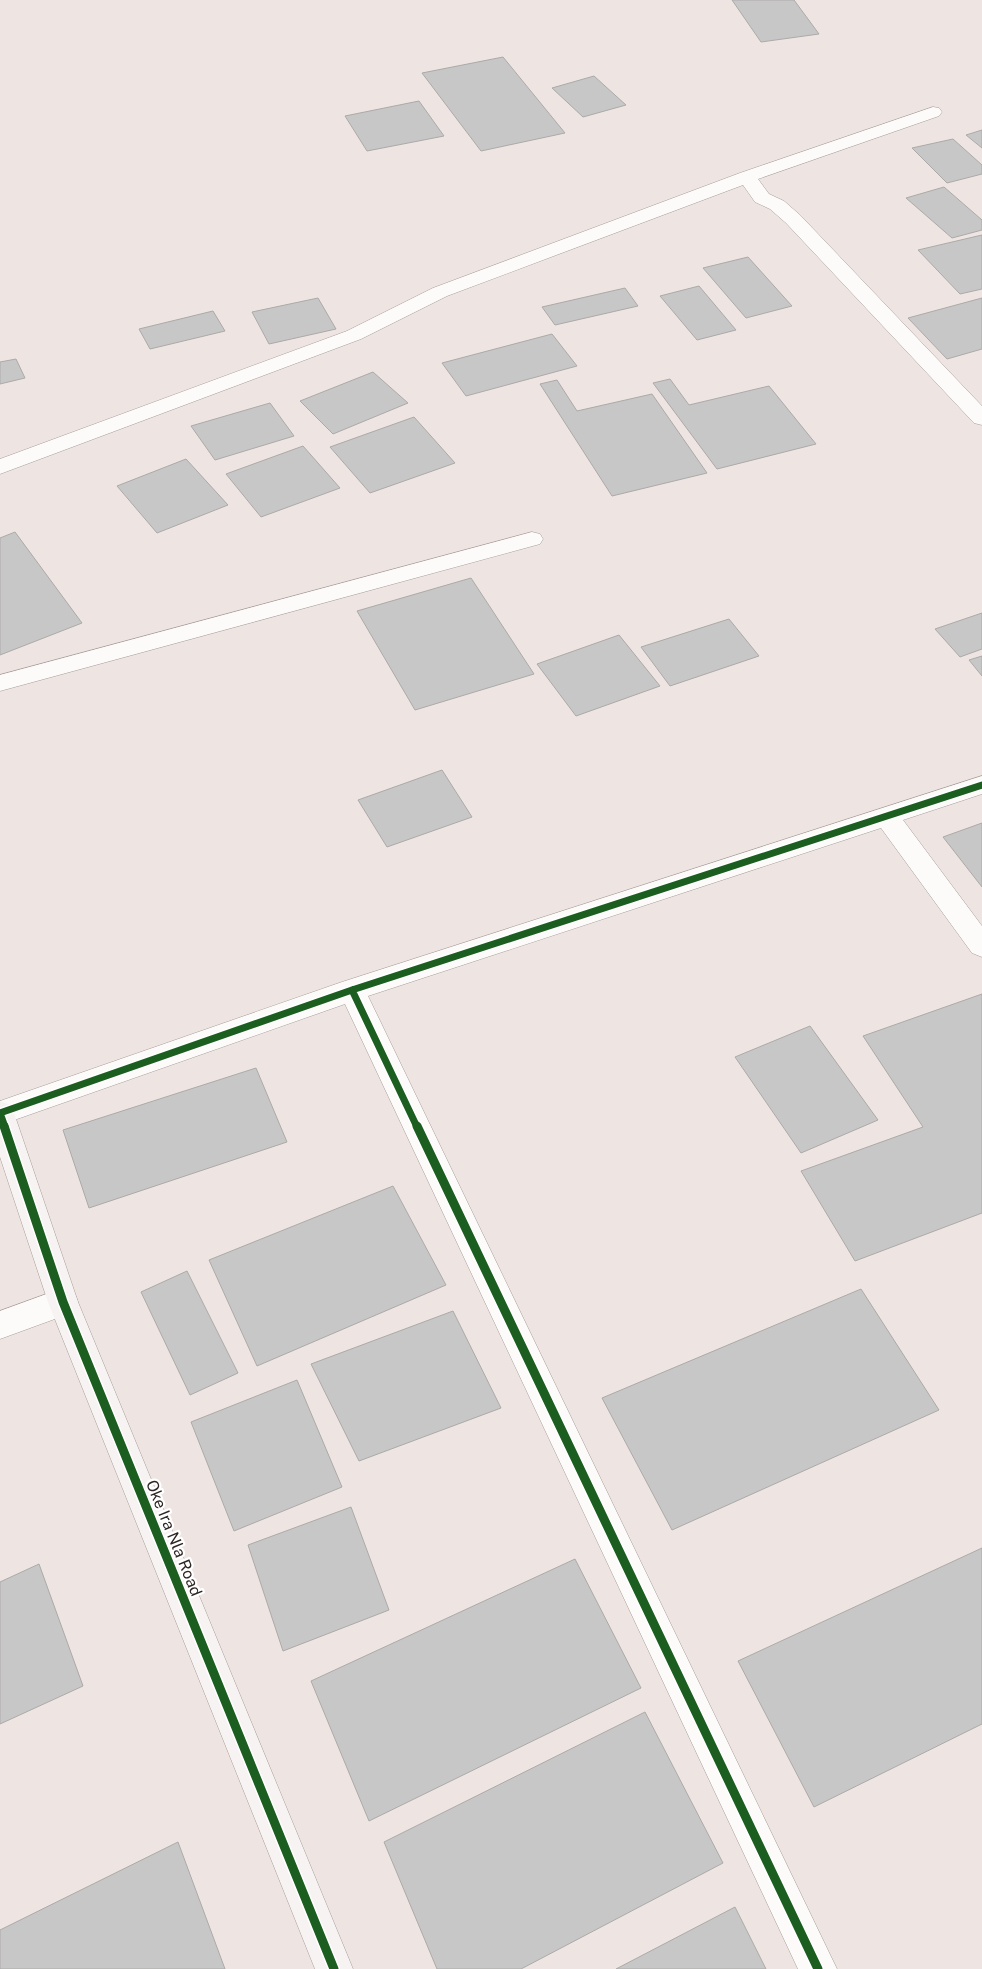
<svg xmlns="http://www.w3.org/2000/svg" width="982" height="1969" font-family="'Public Sans',sans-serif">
<rect width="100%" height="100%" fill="#eee4e1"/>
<path fill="#c8c7c7" stroke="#abaaa9" d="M732,0H794L819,34L761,42Z
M503,57L565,133L481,151L422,73Z
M594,76L626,105L583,117L552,88Z
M419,101L444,136L367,151L345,116Z
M982,130V148L966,135Z
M953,139L982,165V174L947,183L912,148Z
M944,187L982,220V230L952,238L906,198Z
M982,235V289L960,294L918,250Z
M748,257L792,306L746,318L703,268Z
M699,286L736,330L697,340L660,296Z
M625,288L638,306L555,325L542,307Z
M318,298L336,329L269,344L252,312Z
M982,298V349L947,359L908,318Z
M213,311L225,331L150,349L139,329Z
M552,334L577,366L466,396L442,363Z
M16,359L25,378L0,384V362Z
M373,372L408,403L333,434L300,401Z
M670,379L689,405L769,386L816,444L717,469L653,383Z
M557,380L577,411L652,394L707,473L612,496L540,384Z
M270,403L294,436L215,460L191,426Z
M414,417L455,463L370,493L330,447Z
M303,446L340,488L261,517L226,474Z
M186,459L228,505L157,533L117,486Z
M15,532L82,623L0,655V538Z
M471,578L534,674L415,710L357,611Z
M982,613V649L960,657L935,629Z
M729,619L759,656L670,686L641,647Z
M619,635L660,686L576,716L537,664Z
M982,656V676L969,660Z
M442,770L472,817L387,847L358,800Z
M982,823V887L943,837Z
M982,994V1213L855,1261L801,1171L923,1127L863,1036Z
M810,1026L878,1120L801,1153L735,1057Z
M256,1068L287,1142L89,1208L63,1130Z
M393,1186L446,1285L257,1366L209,1260Z
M187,1271L238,1373L190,1395L141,1292Z
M861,1289L939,1410L672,1530L602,1398Z
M453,1311L501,1408L359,1461L311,1364Z
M297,1380L342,1487L234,1531L191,1422Z
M351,1507L389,1610L283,1651L248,1545Z
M982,1548V1724L814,1807L738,1661Z
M575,1559L641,1688L369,1821L311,1681Z
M39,1564L83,1686L0,1724V1582Z
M645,1712L723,1863L521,1969H437L384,1842Z
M178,1842L225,1969H0V1930Z
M735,1907L766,1969H616Z"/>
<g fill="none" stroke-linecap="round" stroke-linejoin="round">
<g stroke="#a59d9b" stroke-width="1">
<path id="street" d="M933,107L939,108L942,112L939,116L758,179L769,194L784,201L800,215L982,406V425L974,423L786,223L770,209L755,202L743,185L447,296L361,339L0,474V459L347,331L433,288L740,173Z
M532,532L540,534L543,539L540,544L0,691V675Z
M982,776V794L903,820L982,926V957L972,953L881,828L368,996L837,1969H798L345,1004L0,1125V1101L342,982Z
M63,1288L74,1292L78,1302L74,1312L0,1339V1311Z"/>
</g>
<g stroke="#a59d9b" stroke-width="1">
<path id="secondary" d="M0,1101L10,1105L14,1113L78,1302L353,1969H315L48,1302L0,1157Z"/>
</g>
<use href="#street" fill="#fcfbfa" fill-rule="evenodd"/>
<use href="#secondary" fill="#f7f3f2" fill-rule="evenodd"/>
<g stroke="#fff" stroke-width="10">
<path id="cycleway-far1" d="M352,990L417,1127
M0,1113L352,990L982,785
M0,1113L5,1127"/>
</g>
<g stroke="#fff" stroke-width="12">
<path id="cycleway" d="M4,1126L63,1302L334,1969
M417,1126L818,1969"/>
</g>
<use href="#cycleway-far1" stroke="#1b5e20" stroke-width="7"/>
<use href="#cycleway" stroke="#1b5e20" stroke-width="9"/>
</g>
<g text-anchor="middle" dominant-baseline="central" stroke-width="4.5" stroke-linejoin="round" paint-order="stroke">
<g font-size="16" fill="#2e2625" stroke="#fff">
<text transform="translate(174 1538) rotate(68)">Oke Ira Nla Road</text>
</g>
</g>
</svg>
